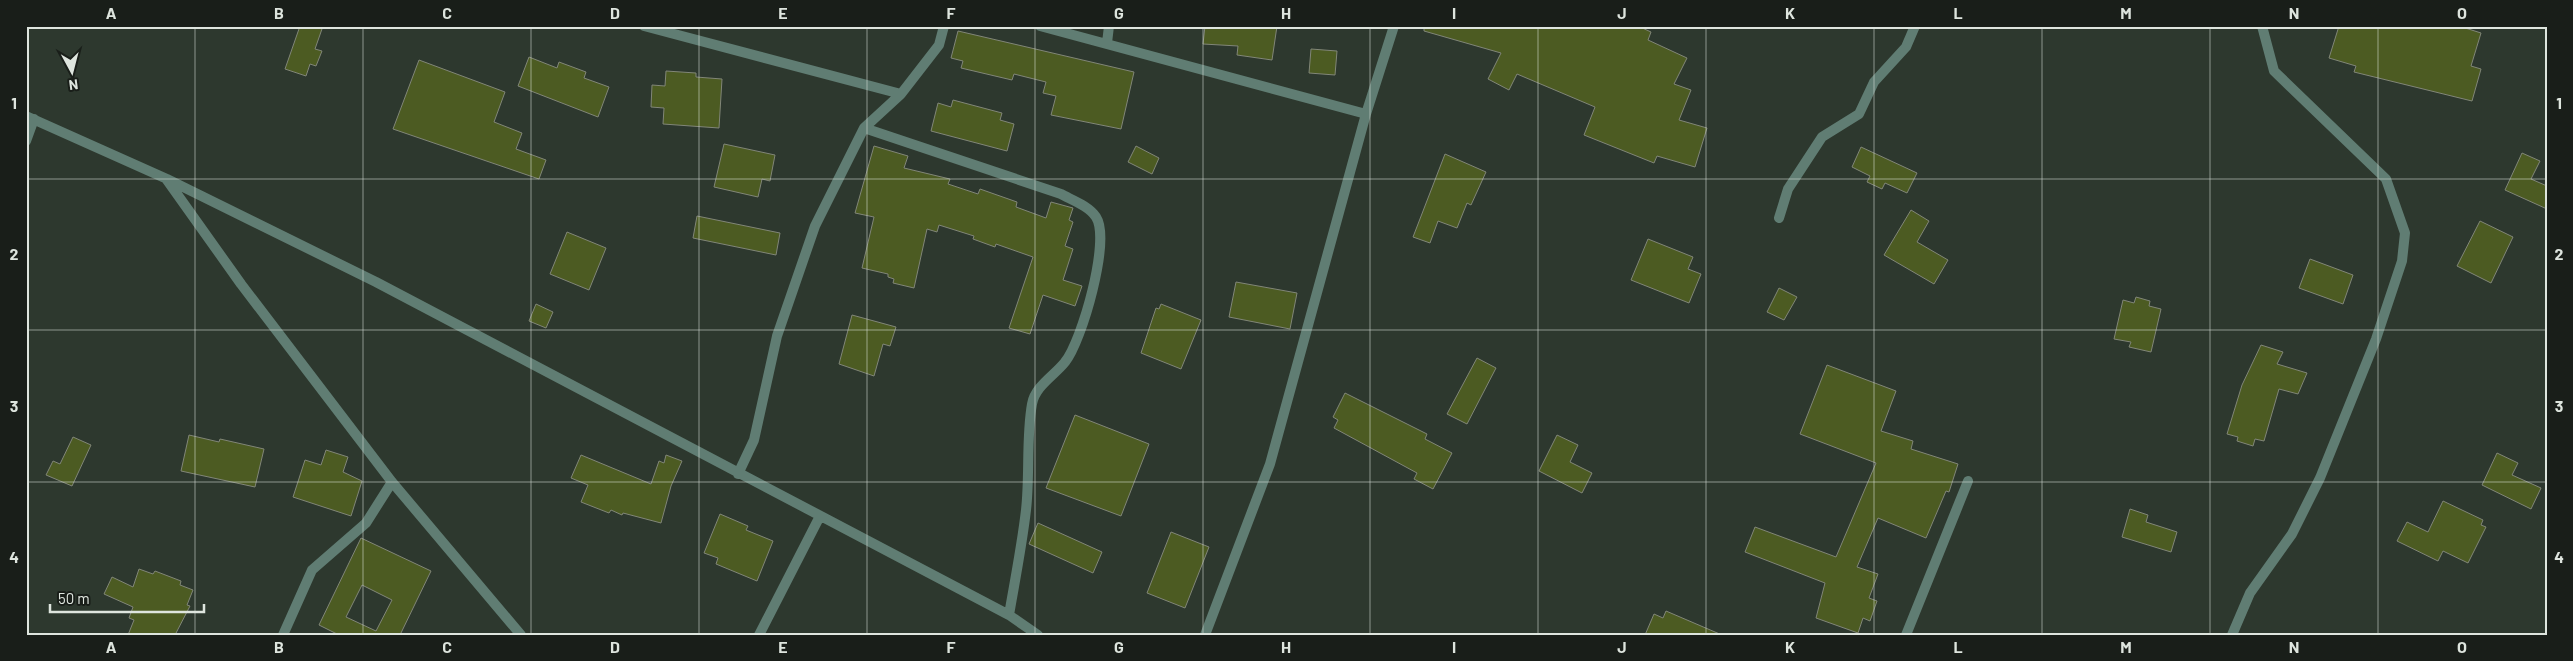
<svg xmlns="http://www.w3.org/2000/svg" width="2573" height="661" font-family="Barlow,sans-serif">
<rect width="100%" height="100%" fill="#2d382e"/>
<path fill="#4c5b22" stroke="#818678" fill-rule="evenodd" d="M300,26H323L315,49L322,51L316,66L310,64L306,76L285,69Z
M1205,26H1277L1272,60L1237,55L1238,46L1203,44Z
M1424,26H1638L1651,32L1648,40L1687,58L1674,84L1691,90L1679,120L1707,128L1695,167L1657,156L1654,163L1584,135L1595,107L1517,74L1509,90L1488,79L1501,53L1424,31Z
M2339,26H2459L2481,33L2471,66L2481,69L2472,101L2354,72L2356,66L2329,58Z
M958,31L1134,72L1121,129L1051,115L1056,96L1043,93L1046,82L1014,74L1012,80L961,68L963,61L951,58Z
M1311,49L1337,51L1335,75L1309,73Z
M529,57L557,68L559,62L586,72L584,78L609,87L598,117L518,86Z
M419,60L505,92L494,122L522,133L516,149L546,160L539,179L393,129Z
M666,71L696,73V77L722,79L719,128L663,124L664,108L651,107L652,85L665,86Z
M953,100L1002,113L1000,120L1014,124L1007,151L931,131L938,103L951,107Z
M724,144L775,155L770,181L762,179L758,197L714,187Z
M874,146L908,156L904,168L950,179L948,184L978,194L980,189L1017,202L1016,207L1046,218L1051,202L1073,208L1069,220L1073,222L1065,246L1073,249L1063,280L1082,286L1075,306L1043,295L1030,334L1009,328L1033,257L996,244L995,247L973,239L974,236L939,225L937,232L927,229L914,288L893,283L894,279L888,277V274L862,268L874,217L855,213Z
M1136,146L1159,158L1152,174L1128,162Z
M1861,147L1917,173L1907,193L1885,183L1882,189L1867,182L1870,176L1852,167Z
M2522,153L2540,161L2531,179L2547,186V209L2505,190Z
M1445,154L1486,172L1471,205L1467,203L1457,228L1438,221L1430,243L1413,237Z
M1911,210L1929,221L1917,242L1948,260L1934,284L1884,255Z
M697,216L780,233L776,255L693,238Z
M2480,221L2513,237L2491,283L2457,266Z
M567,232L606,248L589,290L550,274Z
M1648,239L1693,257L1688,269L1701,274L1689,303L1631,280Z
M2310,259L2353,275L2343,304L2299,288Z
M1236,282L1297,293L1290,329L1229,317Z
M1779,288L1797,297L1784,320L1767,312Z
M2136,297L2150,301L2149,306L2161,309L2151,352L2129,347L2131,342L2114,339L2123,300L2134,303Z
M536,304L553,312L546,328L529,321Z
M1161,304L1201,320L1181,369L1141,353L1156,308L1159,309Z
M852,315L896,327L890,346L883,344L874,376L839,364Z
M2261,345L2283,352L2277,364L2307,373L2298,394L2279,389L2264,441L2255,439L2253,446L2237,441L2238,437L2227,434L2242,385Z
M1477,358L1496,368L1467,424L1447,414Z
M1827,365L1896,391L1881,431L1913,441L1911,449L1958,464L1949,492L1946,491L1926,538L1878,518L1857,567L1878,574L1869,598L1877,601L1870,621L1863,618L1858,633L1816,618L1825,583L1745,552L1755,527L1836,557L1876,463L1800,434Z
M1345,393L1427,434L1425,439L1452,453L1433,489L1414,479L1417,473L1334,428L1338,420L1333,417Z
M1075,415L1149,444L1121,516L1046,488Z
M189,435L219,442L220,439L264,449L255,487L181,471Z
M1557,435L1578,445L1570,462L1592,473L1582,493L1539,471Z
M73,437L91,445L72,486L46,475L53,461L60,464Z
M326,450L348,457L343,472L362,481L351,516L293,497L305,460L321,465Z
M2497,453L2518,463L2512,475L2541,488L2531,509L2482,485Z
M581,455L651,484L659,461L664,463L666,455L682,461L671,486L661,523L623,513L622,515L611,510L609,513L581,502L588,485L571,478Z
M2443,501L2483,520L2481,525L2486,527L2468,563L2443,551L2438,561L2397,541L2407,522L2428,532Z
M2130,509L2148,515L2146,522L2177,532L2171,552L2122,537Z
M720,514L748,526L746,530L773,541L757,581L716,564L718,558L704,553Z
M1038,523L1102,552L1093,573L1029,544Z
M1171,532L1209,547L1185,608L1147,593Z
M361,538L431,571L400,635H339L319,625ZM362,585L392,600L376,631L346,617Z
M139,569L153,574L155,571L181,581L180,585L193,590L187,605L190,606L175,635H128L134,620L129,618L133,607L104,594L112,577L133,587Z
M1666,611L1722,635H1645L1654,614L1663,618Z"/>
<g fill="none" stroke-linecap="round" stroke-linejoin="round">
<path stroke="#607d73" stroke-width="10" d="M644,26L901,94
M1040,26L1366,114
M1107,43L1109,26
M26,116L167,179L376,282L1009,615L1038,635
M864,128L1061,194C1072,200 1089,206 1096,217C1111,240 1082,341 1065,362C1055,375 1035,386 1032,404C1026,438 1030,475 1026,510C1022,545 1015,580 1009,615
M26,141L34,119
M167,180L241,284L392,482L521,635
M1779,218L1788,189L1822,137L1859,114L1874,82L1906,47L1915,26
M738,474L754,440L777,336L815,226L864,128L901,94L939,45L944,26
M283,635L312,570L366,523L392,482
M759,635L820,516
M1205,635L1270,464L1366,114L1394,26
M1906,635L1968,481
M2232,635L2250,593L2292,534L2320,478L2376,339L2402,261L2405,233L2386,179L2274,71L2262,26"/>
</g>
<path fill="none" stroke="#dee5de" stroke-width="1" stroke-opacity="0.55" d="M195,26V635M363,26V635M531,26V635M699,26V635M867,26V635M1035,26V635M1203,26V635M1370,26V635M1538,26V635M1706,26V635M1874,26V635M2042,26V635M2210,26V635M2378,26V635M26,179H2547M26,330H2547M26,482H2547"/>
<rect width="2573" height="661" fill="none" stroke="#191e19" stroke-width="55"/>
<g transform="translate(72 72) rotate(173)" stroke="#191e19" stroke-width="4" paint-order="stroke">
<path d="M0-4L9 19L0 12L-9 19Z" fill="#dee5de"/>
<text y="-8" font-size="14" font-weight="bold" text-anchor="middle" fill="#dee5de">N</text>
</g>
<path d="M50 604v8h154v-8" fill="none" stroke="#dee5de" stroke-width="2.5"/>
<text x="58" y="604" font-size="15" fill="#dee5de" stroke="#191e19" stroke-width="4" paint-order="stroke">50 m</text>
<rect x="28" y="28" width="2518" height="606" fill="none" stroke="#dee5de" stroke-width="2"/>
<g font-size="16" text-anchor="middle" font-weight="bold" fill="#dee5de">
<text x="111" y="19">A</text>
<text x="279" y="19">B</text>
<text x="447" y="19">C</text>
<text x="615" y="19">D</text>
<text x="783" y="19">E</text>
<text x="951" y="19">F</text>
<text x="1119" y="19">G</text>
<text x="1286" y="19">H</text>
<text x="1454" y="19">I</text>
<text x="1622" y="19">J</text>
<text x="1790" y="19">K</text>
<text x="1958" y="19">L</text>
<text x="2126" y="19">M</text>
<text x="2294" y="19">N</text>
<text x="2462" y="19">O</text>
<text x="14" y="109">1</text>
<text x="2559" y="109">1</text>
<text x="14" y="260">2</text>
<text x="2559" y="260">2</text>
<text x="14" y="412">3</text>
<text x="2559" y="412">3</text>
<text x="14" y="563">4</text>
<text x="2559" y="563">4</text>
<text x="111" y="653">A</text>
<text x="279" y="653">B</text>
<text x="447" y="653">C</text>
<text x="615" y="653">D</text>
<text x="783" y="653">E</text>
<text x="951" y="653">F</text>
<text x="1119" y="653">G</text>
<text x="1286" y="653">H</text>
<text x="1454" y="653">I</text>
<text x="1622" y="653">J</text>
<text x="1790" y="653">K</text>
<text x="1958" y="653">L</text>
<text x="2126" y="653">M</text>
<text x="2294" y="653">N</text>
<text x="2462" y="653">O</text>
</g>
</svg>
